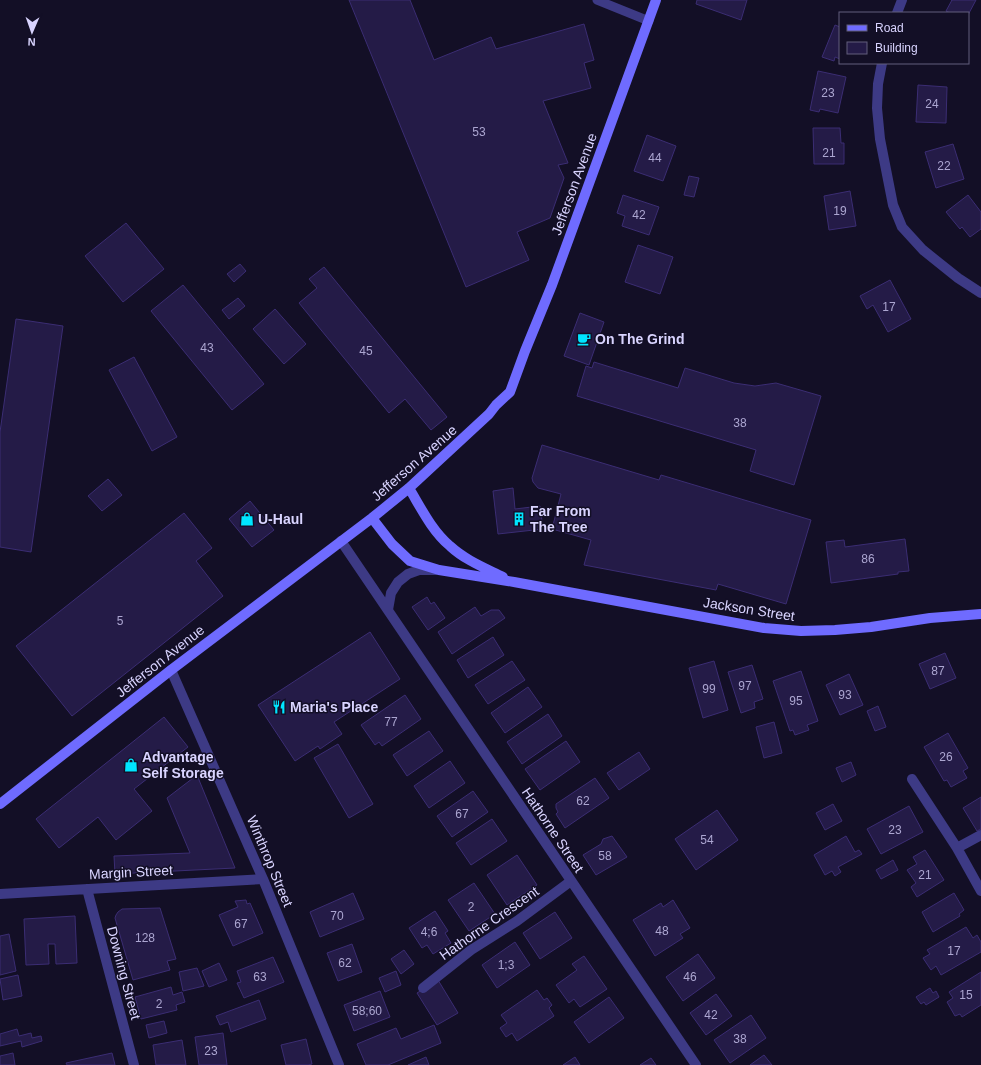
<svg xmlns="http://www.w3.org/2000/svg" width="981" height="1065" font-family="Helvetica,sans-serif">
<rect width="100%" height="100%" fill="#130f26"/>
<path fill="#241b47" stroke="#3b2d73" d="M349,0H410L434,60L491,37L496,49L584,24L594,60L584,63L591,88L543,101L568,163L558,165L564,178L550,218L517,232L529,260L466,287Z
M697,0H747L741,20L696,4Z
M951,0H976L968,15V13H950L946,11L952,0Z
M835,25L840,27V59L835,57L834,61L822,57Z
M818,71L846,77L838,113L820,109L819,112L810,110Z
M918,85L947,87L946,123L916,122Z
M813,128H840L841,143H844V164H814Z
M647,135L676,146L663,181L634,171Z
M953,144L964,179L936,188L925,152Z
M689,176L699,178L694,197L684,195Z
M850,191L856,226L829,230L824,196Z
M623,195L659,207L649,235L622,226L625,216L617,213Z
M968,195L981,212V229L970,237L962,227L960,229L946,212Z
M126,223L164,269L123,302L85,256Z
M638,245L673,257L660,294L625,282Z
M240,264L246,271L234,282L227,274Z
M324,267L447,417L431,430L405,399L389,413L299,303L317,288L309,279Z
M890,280L911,319L888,332L873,305L867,309L860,296Z
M183,285L264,384L232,410L151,311Z
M238,298L245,306L229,319L222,310Z
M275,309L306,344L284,364L253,329Z
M580,313L604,322L589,365L564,356Z
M16,319L63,326L31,552L0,547V432Z
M134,357L177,437L152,451L109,370Z
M594,362L678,388L685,368L734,383L755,386L776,383L821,396L794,485L750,471L756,450L577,396L586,366L592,368Z
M542,445L659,480L661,475L811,520L786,604L718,584L716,590L584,565L591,540L552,529L561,494L538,488L533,482L532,478Z
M108,479L122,495L102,511L88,496Z
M513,488L515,509L540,506L543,529L498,534L493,491Z
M250,501L274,530L252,547L229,519Z
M184,513L212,548L196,561L223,596L72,716L16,646Z
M905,539L909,571L898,572V574L831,583L826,542L844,540L845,547Z
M427,597L431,604L434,602L445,618L428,630L412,607Z
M475,607L481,616L491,610H499L505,618L452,654L438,632Z
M370,632L400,679L334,722L342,734L320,749L318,746L295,761L258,705Z
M493,637L504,655L468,678L457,660Z
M945,653L956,678L930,689L919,664Z
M512,661L525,680L488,704L475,685Z
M714,661L728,710L703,718L689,668Z
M752,665L763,699L754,702L755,708L741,713L728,672Z
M801,671L818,721L807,725L809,730L795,735L793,730L790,731L773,681Z
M849,674L863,705L840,715L826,685Z
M528,687L542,707L505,733L491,713Z
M405,695L421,719L382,746L379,742L375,745L361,725Z
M878,706L886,727L875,731L867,711Z
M548,714L562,736L522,764L507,742Z
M164,717L188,747L134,789L152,811L116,840L98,817L59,848L36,819Z
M774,722L782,753L764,758L756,727Z
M429,731L443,751L407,776L393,755Z
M948,733L968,768L963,771L967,778L951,787L947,780L944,781L924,747Z
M566,741L580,762L540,790L525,769Z
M338,744L373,804L349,818L314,758Z
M639,752L650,769L619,790L607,773Z
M450,761L465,783L429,808L414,786Z
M851,762L856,775L842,782L836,768Z
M197,775L235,868L115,874L114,856L190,853L167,798Z
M595,778L609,798L565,828L556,814L558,812L556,808V804Z
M473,791L488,812L452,837L437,816Z
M981,797V829L977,831L963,808Z
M833,804L842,821L825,830L816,813Z
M909,806L923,832L881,854L867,829Z
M717,810L738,840L696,870L675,839Z
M492,819L507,841L471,865L456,843Z
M612,836L627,857L596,875L583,855L601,844L603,839Z
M846,836L855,852L859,850L862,854L838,867L841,872L835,876L832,871L825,875L814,855Z
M925,850L944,880L917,897L911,887L916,883L907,870L917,864L913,857Z
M517,855L537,885L507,905L487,875Z
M893,860L898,870L881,879L876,870Z
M474,883L495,914L469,931L448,900Z
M353,893L364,919L320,937L310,912Z
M954,893L964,910L959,914L960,916L933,932L922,912Z
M246,900L247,904L250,903L263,933L233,946L219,915L238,907L235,901Z
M673,900L690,928L680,934L683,938L655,956L633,920L661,903L663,907Z
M160,908L176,959L167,961L170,970L133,980L115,918L116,915L118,912L122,909Z
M435,911L448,931L445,933L451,943L433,954L427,945L422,948L409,928Z
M555,912L572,938L540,959L523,933Z
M75,916L77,963L56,964L55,944H48L49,964L26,965L24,919Z
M966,927L973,938L977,935L981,942V952L941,975L936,966L931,970L923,958L930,954L927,950Z
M9,934L16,971L0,975V936Z
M515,942L530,965L497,988L482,965Z
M352,944L362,972L338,981L327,953Z
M404,950L414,964L401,974L391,959Z
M698,954L715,978L683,1001L666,977Z
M584,956L607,989L580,1007L574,999L569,1003L556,985L577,970L572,964Z
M273,957L284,982L244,998L237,983L241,982L237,971Z
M219,963L227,980L209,987L202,971Z
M197,968L204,986L183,991L179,972Z
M396,971L401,985L385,992L379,978Z
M981,972V1005L962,1017L960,1014L955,1016L947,1002L953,998L949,992Z
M18,975L22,996L3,1000L0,979Z
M438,980L458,1013L437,1025L417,993Z
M171,987L173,995L182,992L185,1002L176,1005L177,1010L141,1019L135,997Z
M930,988L933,993L936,991L939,997L926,1005L924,1002L921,1004L916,997Z
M537,990L544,1000L547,998L552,1005L549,1008L554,1016L517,1041L512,1033L506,1037L500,1028L507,1023L501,1015Z
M380,991L390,1017L354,1031L344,1005Z
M716,994L732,1016L706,1035L690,1013Z
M609,997L624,1018L589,1043L574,1022Z
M259,1000L266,1019L231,1032L228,1022L220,1025L216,1016Z
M751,1015L766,1038L730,1063L714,1040Z
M164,1021L167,1033L149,1038L146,1025Z
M434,1025L441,1043L388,1065H366L357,1044L396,1028L401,1039Z
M17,1029L19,1036L31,1033L32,1038L41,1036L42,1041L22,1047L21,1041L0,1046V1034Z
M223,1033L227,1065H199L195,1037Z
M306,1039L312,1064L308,1065H286L281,1045Z
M182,1040L186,1065H156L153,1045Z
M13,1053L15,1065H0V1056Z
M112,1053L115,1065H67L66,1063Z
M764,1055L772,1065H750Z
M426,1057L429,1065H408Z
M575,1057L580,1065H563Z
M651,1058L656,1065H640Z"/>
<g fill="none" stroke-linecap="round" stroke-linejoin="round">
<path stroke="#3d3a85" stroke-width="9" d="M597,0L649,21"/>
<path stroke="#3d3a85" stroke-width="10" d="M897,13L902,0
M882,63L878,84L877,108L880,139L893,205L902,227L923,250L958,278L981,293
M341,541L696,1065
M388,610L391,593L398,582L408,574L419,570H436
M171,670L263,879L339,1065
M912,779L957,848L981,891
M957,848L981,835
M87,889L134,1065
M0,894L263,879
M423,988L471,950L517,921L571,881"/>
<path stroke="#6f6bff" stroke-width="10" d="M409,488C421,508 432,531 450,546C465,560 485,568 503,577
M372,518L392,544L410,561L439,570L514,582L764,628L801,631L835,630L871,627L930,618L981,614
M0,804L171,670L372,518L409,488L489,414L496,405L510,392L525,351L552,285L656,0"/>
</g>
<defs>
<g id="cafe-bare" transform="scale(1.08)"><path d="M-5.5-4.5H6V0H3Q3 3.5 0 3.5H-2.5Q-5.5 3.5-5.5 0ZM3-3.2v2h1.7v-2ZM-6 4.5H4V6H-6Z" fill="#00e5ff" stroke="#130f26" stroke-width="2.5" paint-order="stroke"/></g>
<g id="shop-bare" transform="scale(1.08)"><path d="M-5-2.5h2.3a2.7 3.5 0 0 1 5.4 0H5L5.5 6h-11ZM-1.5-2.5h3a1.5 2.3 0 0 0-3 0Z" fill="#00e5ff" stroke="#130f26" stroke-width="2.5" paint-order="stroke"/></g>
<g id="building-bare" transform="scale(1.08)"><path d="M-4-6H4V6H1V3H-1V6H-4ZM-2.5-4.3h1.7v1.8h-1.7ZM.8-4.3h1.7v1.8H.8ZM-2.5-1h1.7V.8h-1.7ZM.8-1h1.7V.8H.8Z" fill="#00e5ff" stroke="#130f26" stroke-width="2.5" paint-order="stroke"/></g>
<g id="restaurant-bare" transform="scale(1.08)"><path d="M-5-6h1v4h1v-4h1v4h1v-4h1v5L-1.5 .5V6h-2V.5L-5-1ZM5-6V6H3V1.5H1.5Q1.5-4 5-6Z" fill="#00e5ff" stroke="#130f26" stroke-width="2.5" paint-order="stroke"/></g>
</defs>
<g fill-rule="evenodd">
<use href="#cafe-bare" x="584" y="339"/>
<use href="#shop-bare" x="247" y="519"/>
<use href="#building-bare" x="519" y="519"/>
<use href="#restaurant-bare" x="279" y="707"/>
<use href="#shop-bare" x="131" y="765"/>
</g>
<g text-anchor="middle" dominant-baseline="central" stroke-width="3" stroke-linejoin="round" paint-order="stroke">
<g font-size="12" fill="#aca6d1">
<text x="828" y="93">23</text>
<text x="932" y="104">24</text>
<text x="479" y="132">53</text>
<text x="829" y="153">21</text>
<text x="655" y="158">44</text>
<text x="944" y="166">22</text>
<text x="840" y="211">19</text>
<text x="639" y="215">42</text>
<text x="889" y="307">17</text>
<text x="207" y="348">43</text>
<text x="366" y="351">45</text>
<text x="740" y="423">38</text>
<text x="868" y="559">86</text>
<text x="120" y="621">5</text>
<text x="938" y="671">87</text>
<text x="745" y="686">97</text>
<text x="709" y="689">99</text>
<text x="845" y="695">93</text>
<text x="796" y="701">95</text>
<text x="391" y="722">77</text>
<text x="946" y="757">26</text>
<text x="583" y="801">62</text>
<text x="462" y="814">67</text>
<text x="895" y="830">23</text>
<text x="707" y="840">54</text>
<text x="605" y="856">58</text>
<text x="925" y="875">21</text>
<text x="471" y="907">2</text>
<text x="337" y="916">70</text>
<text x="241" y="924">67</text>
<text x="662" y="931">48</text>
<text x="429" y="932">4;6</text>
<text x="145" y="938">128</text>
<text x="954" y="951">17</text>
<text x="345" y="963">62</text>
<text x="506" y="965">1;3</text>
<text x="260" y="977">63</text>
<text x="690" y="977">46</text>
<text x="966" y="995">15</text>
<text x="159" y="1004">2</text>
<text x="367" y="1011">58;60</text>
<text x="711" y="1015">42</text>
<text x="740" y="1039">38</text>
<text x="211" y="1051">23</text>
</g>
<g font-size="14" fill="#d9d4ff" stroke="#130f26">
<text transform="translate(574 184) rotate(-70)">Jefferson Avenue</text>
<text transform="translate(414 463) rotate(-41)">Jefferson Avenue</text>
<text transform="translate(749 609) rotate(9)">Jackson Street</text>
<text transform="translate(160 661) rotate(-38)">Jefferson Avenue</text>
<text transform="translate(553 830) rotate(56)">Hathorne Street</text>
<text transform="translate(270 861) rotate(67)">Winthrop Street</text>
<text transform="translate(131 872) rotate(-3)">Margin Street</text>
<text transform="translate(489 923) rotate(-35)">Hathorne Crescent</text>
<text transform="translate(124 973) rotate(75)">Downing Street</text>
</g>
<g font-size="14" font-weight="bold" fill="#d9d4ff" stroke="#130f26" text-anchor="start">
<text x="595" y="339">On The Grind</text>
<text x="530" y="511">Far From<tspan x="530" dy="16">The Tree</tspan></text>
<text x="258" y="519">U-Haul</text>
<text x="290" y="707">Maria's Place</text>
<text x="142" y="757">Advantage<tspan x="142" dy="16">Self Storage</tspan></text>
</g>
</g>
<rect x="839" y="12" width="130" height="52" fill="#130f26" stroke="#625e7d"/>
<rect x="847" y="25" width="20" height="6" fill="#6f6bff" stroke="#625e7d"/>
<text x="875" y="32" font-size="12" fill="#d9d4ff">Road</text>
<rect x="847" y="42" width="20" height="12" fill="#241b47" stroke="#625e7d"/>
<text x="875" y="52" font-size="12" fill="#d9d4ff">Building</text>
<g transform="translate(32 32) rotate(182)" stroke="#130f26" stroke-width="3" paint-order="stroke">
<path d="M0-3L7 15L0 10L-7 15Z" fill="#d9d4ff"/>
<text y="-6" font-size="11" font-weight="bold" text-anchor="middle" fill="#d9d4ff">N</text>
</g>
</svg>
